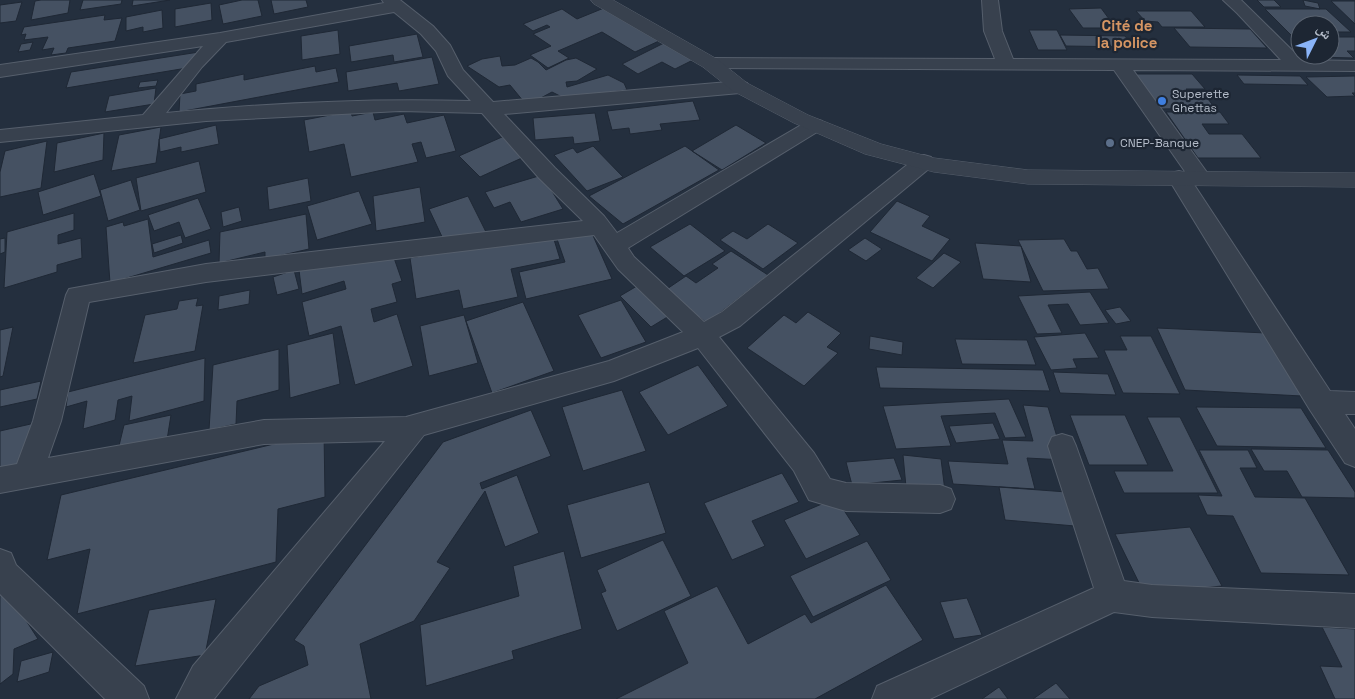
<svg xmlns="http://www.w3.org/2000/svg" width="1355" height="699" font-family="'Space Grotesk','Noto Naskh Arabic',sans-serif">
<rect width="100%" height="100%" fill="#242f3e"/>
<path fill="#455162" stroke="#1f2835" d="M41,0H70L68,13L31,20L35,1Z
M83,0H122L121,4L80,10Z
M133,0H170L132,6Z
M242,0H258L262,16L223,24L219,5Z
M271,0H306L308,7L274,14Z
M1257,0H1274L1281,7H1264Z
M1303,0L1318,3L1320,9L1305,6Z
M1331,1H1355V24Z
M22,2L16,21L0,23V5Z
M211,3L212,20L175,27V9Z
M604,8L659,41L635,52L602,32L558,51L569,58L548,68L530,55L551,46L533,34L550,27L547,25L533,31L523,24L562,9L577,19Z
M1101,8L1112,23H1104L1108,28H1083L1069,9Z
M1265,9H1326L1351,32H1330V25H1300V41H1297Z
M162,10L163,28L143,32V27L126,31V17Z
M1136,11H1191L1205,27H1162L1158,22L1145,21Z
M105,15L104,20L122,18L115,41L68,48L66,53L51,55L54,48L42,50L48,37L24,40L26,34L21,35L24,27Z
M1174,28L1250,29L1267,48L1190,47Z
M338,30L340,54L302,60L301,36Z
M1029,30H1057L1067,50H1038Z
M417,34L423,57L394,62L393,55L351,62L349,46Z
M1060,35L1125,36L1133,47L1066,46Z
M1330,37H1355V51H1347L1354,58L1315,57L1313,55H1330V43H1332Z
M33,42L30,50L18,52L21,44Z
M664,43L693,60L675,69L662,62L638,74L622,64Z
M199,52L187,68L66,88L71,72Z
M500,56L502,66L515,65L531,58L538,62L546,70L566,60L576,58L597,69L577,81L566,82L567,87L608,75L624,83L627,90L564,98L552,92L537,100L524,102L510,85L499,87L467,66L482,59Z
M432,57L439,84L399,91L397,83L348,91L346,72Z
M315,66L316,72L336,68L339,82L179,112L180,94L196,91V84L244,74V80Z
M1134,74H1192L1205,89H1186L1194,99H1208L1215,108L1160,109Z
M1237,75L1300,76L1308,85L1244,84Z
M1355,76V93H1352L1355,96L1327,97L1306,77Z
M158,80L156,86L138,88L140,82Z
M156,88L154,104L105,112L109,96Z
M693,101L700,120L660,124L662,130L630,134L629,128L612,130L607,111Z
M351,111L352,116L373,112L375,120L404,114L407,123L444,115L456,151L426,158L421,142L412,144L418,162L351,177L344,144L309,152L304,120Z
M1166,112H1220L1229,124H1202L1209,134H1242L1261,158H1198Z
M595,113L600,141L574,144L573,137L535,140L533,118Z
M216,125L219,144L181,152V147L160,152L159,139Z
M736,125L766,143L722,170L692,151Z
M161,127L156,163L111,171L119,135Z
M104,133L103,160L54,172L57,143Z
M502,137L524,157L480,177L459,156Z
M47,141L41,188L0,197V172L5,151Z
M593,146L623,177L587,191L554,155L573,148L577,153Z
M685,146L719,170L623,224L589,196Z
M199,161L206,192L141,211L136,178Z
M94,174L101,196L43,215L38,192Z
M542,175L563,209L521,222L510,202L494,208L485,192Z
M308,178L311,201L269,210L267,187Z
M131,180L140,210L108,221L100,190Z
M420,187L425,222L376,231L373,196Z
M359,191L372,224L317,240L307,206Z
M468,196L487,234L444,241L429,209Z
M198,198L211,229L185,238L179,222L154,231L148,215Z
M897,201L930,216L922,226L950,239L932,261L870,232Z
M239,207L242,221L223,227L221,212Z
M74,213V230L58,235V244L81,238L82,258L57,265V272L4,288L7,232Z
M306,214L309,249L265,259V252L219,263L220,232Z
M148,219L153,257L209,240L211,253L110,283L106,227L123,222L124,226Z
M690,224L725,251L684,276L650,247Z
M768,224L798,243L763,269L720,240L733,231L747,239Z
M591,231L612,279L526,299L519,272L565,262L557,239Z
M552,233L560,259L511,269L518,297L463,309L459,290L416,299L410,258Z
M181,235L183,243L154,253L152,244Z
M5,238V252L0,254V239Z
M865,238L882,249L866,261L848,250Z
M1064,239L1071,251H1077L1087,269L1098,268L1109,289L1043,291L1018,240Z
M975,243L1021,246L1031,282L983,279Z
M731,251L768,275L707,323L664,291L686,276L696,283L718,268L712,264Z
M944,253L961,262L933,288L916,278Z
M393,255L402,281L392,284L397,302L371,309L374,322L397,314L413,366L355,385L341,326L309,336L302,302L346,289L344,281L302,294L299,270Z
M294,270L299,289L277,295L273,277Z
M637,286L669,316L651,327L620,296Z
M250,290L249,304L218,310L219,296Z
M1090,292L1109,323L1080,325L1068,304L1048,305L1062,333L1037,334L1018,296Z
M198,298L196,306L203,305L195,351L133,363L145,315L177,309L179,301Z
M621,300L646,342L601,358L578,315Z
M523,302L554,371L492,393L466,321Z
M1120,307L1131,321L1116,324L1105,310Z
M808,312L841,333L827,347L838,353L804,386L747,348L784,315L796,323Z
M464,315L478,363L429,376L420,326Z
M13,327L3,376L0,377V330Z
M1157,328L1266,333L1302,396L1185,390Z
M333,333L340,384L290,398L287,345Z
M1085,333L1099,358L1073,359L1077,368L1051,370L1034,337Z
M870,336L903,342L902,355L869,349Z
M1120,336H1151L1180,394L1123,393L1104,350H1127Z
M955,339L1027,340L1036,365L962,364Z
M279,349V390L237,401L236,424L209,430L213,365Z
M205,358L204,401L129,421L132,396L118,400L115,420L83,429L87,401L66,407L68,392Z
M698,365L728,406L668,435L639,392Z
M876,367L1043,370L1050,391L880,388Z
M1053,372L1108,374L1116,395L1060,393Z
M41,381L37,399L0,407V390Z
M622,390L646,451L583,471L562,407Z
M1009,399L1026,437L1005,438L995,413L941,416L951,446L896,449L883,406Z
M1023,405L1048,407L1064,460L1027,458L1035,489L953,484L948,461L1008,464L1002,440L1033,441Z
M1196,407L1301,408L1326,448L1217,446Z
M531,410L551,456L480,483L482,489L517,475L539,533L505,547L485,491L437,562L450,568L414,621L360,644L371,699H249L259,686L308,665L304,646L294,640L443,442Z
M171,415L167,440L118,450L124,425Z
M1070,415H1125L1148,465H1089Z
M1147,417H1180L1218,493H1124L1114,471H1173Z
M35,423L25,463L0,469V431Z
M993,423L1000,439L956,443L949,426Z
M324,432L325,497L278,509L276,562L77,614L90,549L47,560L61,495Z
M1251,449L1328,450L1355,492V498L1302,497L1287,471H1264Z
M1199,450H1248L1257,468H1240L1255,497L1305,498L1349,575L1261,573L1233,516L1207,515L1198,495L1222,496Z
M903,455L941,459L945,491L906,487Z
M894,458L902,480L852,485L846,462Z
M782,473L799,502L752,521L765,546L732,560L704,503Z
M649,482L666,533L581,558L567,505Z
M999,487L1067,492L1075,526L1005,520Z
M836,498L860,535L806,559L784,520Z
M1190,527L1222,586L1144,593L1115,534Z
M663,540L691,596L617,631L601,593L606,591L597,570Z
M867,541L891,580L813,617L790,576Z
M564,551L582,629L512,651L514,659L426,686L420,625L519,596L513,566Z
M0,580L38,639L14,649L13,674L0,684Z
M886,585L923,640L815,699H616L688,663L664,611L717,586L748,644L805,614L811,623Z
M967,598L982,635L954,639L940,602Z
M216,599L205,655L135,666L149,610Z
M1322,627L1355,629V699H1335L1320,666L1342,667Z
M53,652L49,672L17,682L21,661Z
M1056,683L1070,699H1033Z
M999,687L1008,699H982Z"/>
<g fill="none" stroke-linecap="round" stroke-linejoin="round">
<g stroke="#565f6c" stroke-width="2">
<path id="minor" d="M382,0H400L433,26L450,45L463,70L493,102L740,81L747,83L749,87L747,91L740,93L504,114L555,168L604,216L617,233L808,121L815,119L822,121L825,125L822,129L628,248L634,257L704,322L722,312L917,157L924,155L931,157L934,162L931,167L740,326L719,337L814,453L830,479L846,483L940,485L951,489L955,499L951,509L940,513L846,511L809,500L794,471L698,348L614,381L424,435L214,699H176L193,666L385,441L264,444L0,493V467L17,464L33,421L66,295L69,289L206,264L583,221L539,178L482,113L400,111L206,121L0,142V130L143,115L203,46L0,77V65L220,33L384,3ZM394,12L421,34L436,51L448,76L471,101C370,98 267,103 166,113L202,67L226,42ZM594,235L618,269L683,332L609,361L406,417L264,420L48,458L61,421L89,302L206,282Z
M982,0H998L1002,31L1013,59L1281,60L1237,13L1223,0H1241L1302,60L1355,61V71L1133,70L1211,178L1208,183L1200,185L1193,183L1330,391L1355,392V414H1345L1355,429V467L1345,463L1310,410L1168,178L1171,173L1179,171L1186,173L1114,70L710,68L704,67L701,63L704,59L710,58L995,59L984,31Z
M1062,434L1072,437L1076,446L1124,581L1152,585L1355,594V628L1152,617L1114,612L930,699H872L877,686L1094,588L1048,446L1052,437Z
M0,549L11,553L16,565L144,686L149,699H105L0,594Z"/>
</g>
<g stroke="#565f6c" stroke-width="1">
<path id="tertiary" d="M591,0H613L717,59L747,83L808,115L881,144L934,158L1028,170L1355,173V187L1028,184L934,172L865,154L794,123L733,91L703,67L594,4Z"/>
</g>
<use href="#minor" fill="#38414e" fill-rule="evenodd"/>
<use href="#tertiary" fill="#38414e" fill-rule="evenodd"/>
</g>
<circle fill="#3f7fe0" stroke="#1d2633" stroke-width="2" cx="1162" cy="101" r="5"/>
<circle fill="#5c6f8a" stroke="#1d2633" stroke-width="2" cx="1110" cy="143" r="5"/>
<g text-anchor="middle" dominant-baseline="central" stroke-width="4.5" stroke-linejoin="round" paint-order="stroke">
<g font-size="12" fill="#b4bcc9" stroke="#1d2633" text-anchor="start">
<text x="1172" y="94">Superette<tspan x="1172" dy="14">Ghettas</tspan></text>
<text x="1120" y="143">CNEP-Banque</text>
</g>
<g font-size="15" font-weight="bold" fill="#d59563" stroke="#1d2633">
<text x="1127" y="25">Cité de<tspan x="1127" dy="17">la police</tspan></text>
</g>
</g>
<g transform="translate(1315 40) rotate(48)"><circle r="24" fill="#1d2633" stroke="#59626f"/>
<path d="M0-4L9 19L0 12L-9 19Z" fill="#8ab4f8"/>
<text y="-8" font-size="14" font-weight="bold" text-anchor="middle" fill="#b4bcc9">ش</text>
</g>
</svg>
